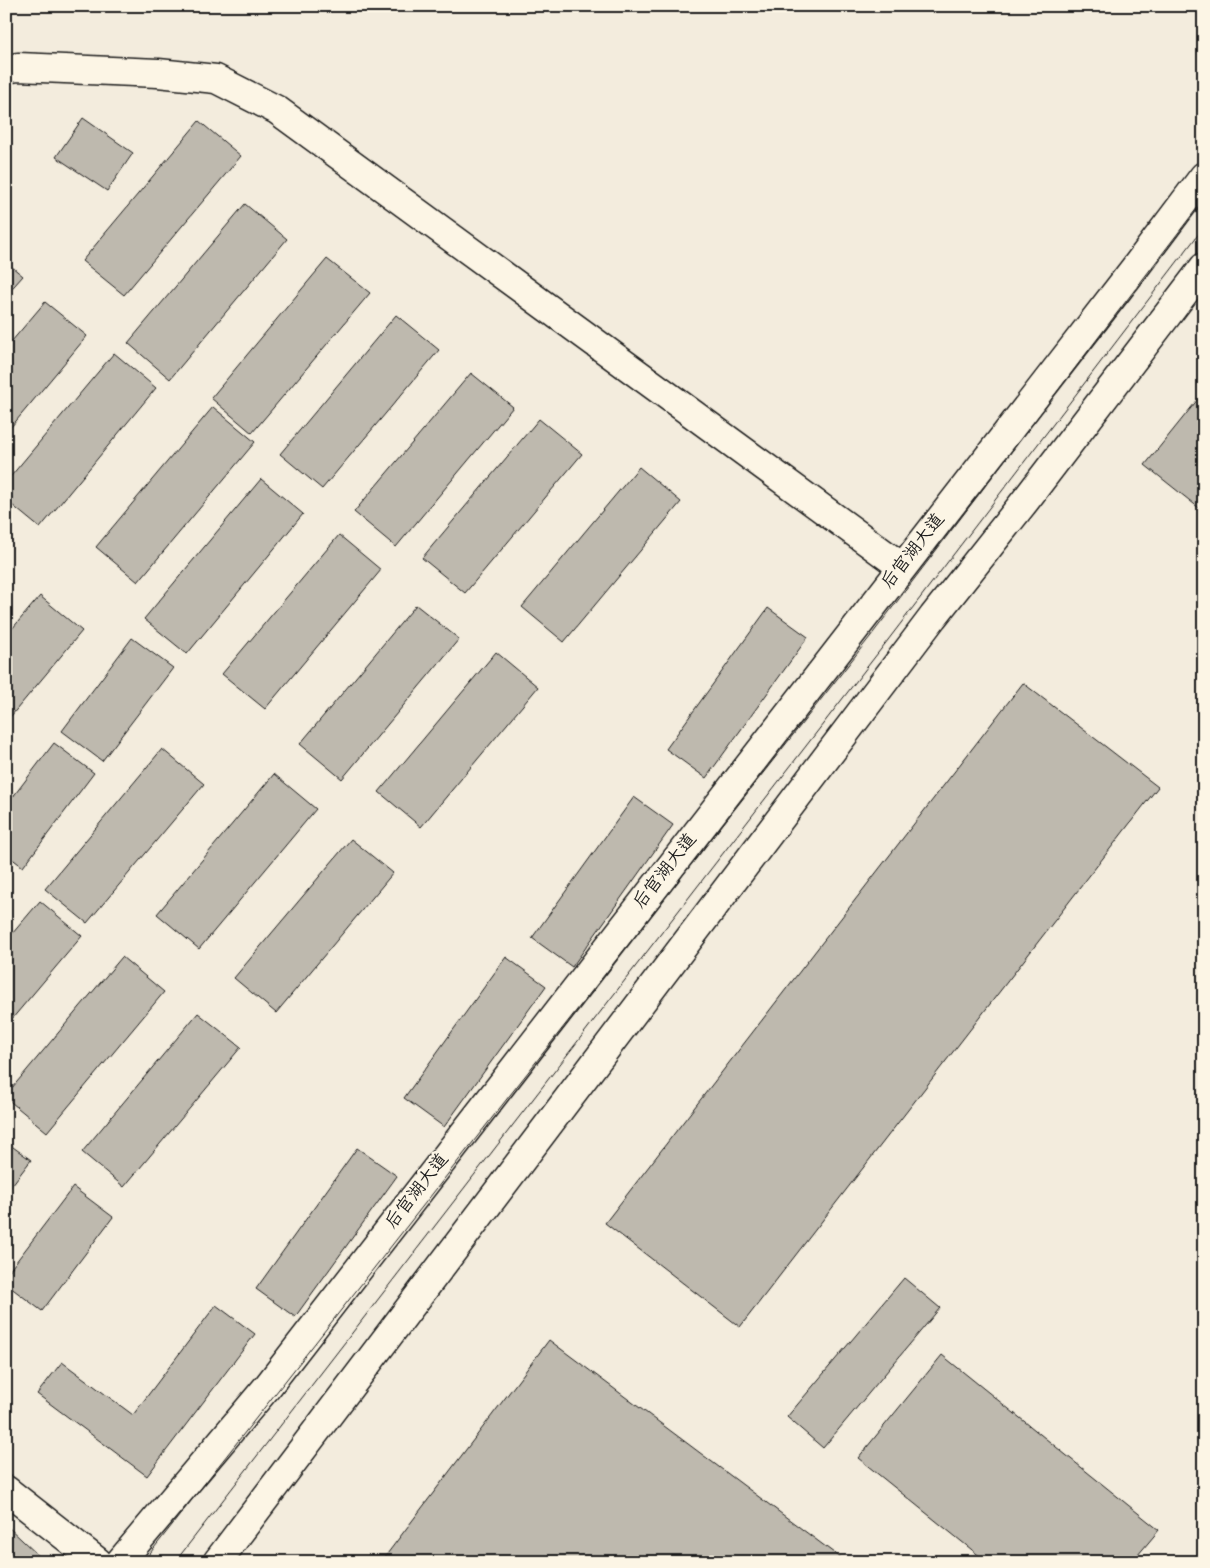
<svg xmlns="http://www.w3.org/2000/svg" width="1210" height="1568" font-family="Dekko,'LXGW WenKai TC',sans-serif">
<rect width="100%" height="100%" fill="#f3ecdd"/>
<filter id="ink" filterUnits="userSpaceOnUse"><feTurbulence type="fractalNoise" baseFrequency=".02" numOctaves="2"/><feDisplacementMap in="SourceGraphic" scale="10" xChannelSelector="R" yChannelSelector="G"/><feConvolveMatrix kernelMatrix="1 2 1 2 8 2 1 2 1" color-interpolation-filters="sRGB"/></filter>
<g filter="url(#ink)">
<path fill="#beb9ae" stroke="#1c1c1c" d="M83,118L133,153L107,191L56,157Z
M199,121L241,156L124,295L82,261Z
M245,204L287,239L170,379L128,343Z
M327,259L370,293L252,433L211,398Z
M6,262L23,276L6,295Z
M45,302L87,336L6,433V348Z
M396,315L439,350L322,489L280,454Z
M114,353L156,388L40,528L6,500V482Z
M471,373L513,407L396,547L354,512Z
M1203,393H1204V512L1145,465Z
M213,407L255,442L138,582L96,547Z
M539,419L582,454L465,593L422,558Z
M639,467L681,502L564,642L522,607Z
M261,479L303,514L187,654L144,619Z
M339,535L381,570L265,709L222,674Z
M40,596L82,631L6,722V636Z
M416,605L459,639L342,779L300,744Z
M768,608L808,637L706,778L666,749Z
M132,638L173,668L102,761L62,731Z
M496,652L538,687L421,827L379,792Z
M1023,683L1158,787L740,1327L605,1223Z
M54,743L94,773L23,867L6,854V806Z
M162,749L204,784L87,923L45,889Z
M274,774L316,809L199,949L157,914Z
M634,797L673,825L572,967L532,938Z
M351,839L393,873L276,1013L234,978Z
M40,901L82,936L6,1026V941Z
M122,957L164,992L47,1132L6,1098V1095Z
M506,957L546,986L444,1127L404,1098Z
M198,1013L241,1047L124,1187L82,1152Z
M6,1142L31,1160L6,1193Z
M357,1148L397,1176L295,1317L256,1289Z
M73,1187L113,1217L42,1311L6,1284V1275Z
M904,1278L940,1308L823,1448L787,1417Z
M216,1305L255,1334L147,1476L37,1394L62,1362L133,1415Z
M549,1340L846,1562H381Z
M942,1355L1159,1530L1132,1562H987L858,1458Z
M6,1525L39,1556V1562H6Z"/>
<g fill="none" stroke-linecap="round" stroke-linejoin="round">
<g stroke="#1c1c1c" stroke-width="31">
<path id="minor" d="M6,1490L98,1562"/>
</g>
<g stroke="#1c1c1c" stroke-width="31">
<path id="tertiary" d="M6,69L18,67L158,73L216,79L277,110L902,567"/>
</g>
<g stroke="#1c1c1c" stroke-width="31">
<path id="secondary" d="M120,1562L268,1386L1134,269L1204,176
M217,1562L933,617L1025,501L1204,267"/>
</g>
<use href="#minor" stroke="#fcf5e5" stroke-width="28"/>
<use href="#tertiary" stroke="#fcf5e5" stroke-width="28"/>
<use href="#secondary" stroke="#fcf5e5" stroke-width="28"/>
<path stroke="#1c1c1c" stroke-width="1" d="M143,1562L870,637L1204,199
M175,1562L888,640L1204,227"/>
</g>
</g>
<g text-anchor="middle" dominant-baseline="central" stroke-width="5" stroke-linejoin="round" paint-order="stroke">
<g font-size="18" fill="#1c1c1c" stroke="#fcf5e5">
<text transform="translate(914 552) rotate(-52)">后官湖大道</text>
<text transform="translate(666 872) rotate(-52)">后官湖大道</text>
<text transform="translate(418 1192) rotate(-52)">后官湖大道</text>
</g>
</g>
<rect width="1210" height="1568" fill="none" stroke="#fcf5e5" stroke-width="25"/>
<rect x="12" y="12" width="1185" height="1543" fill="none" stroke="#1c1c1c" stroke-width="2" filter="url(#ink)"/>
</svg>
